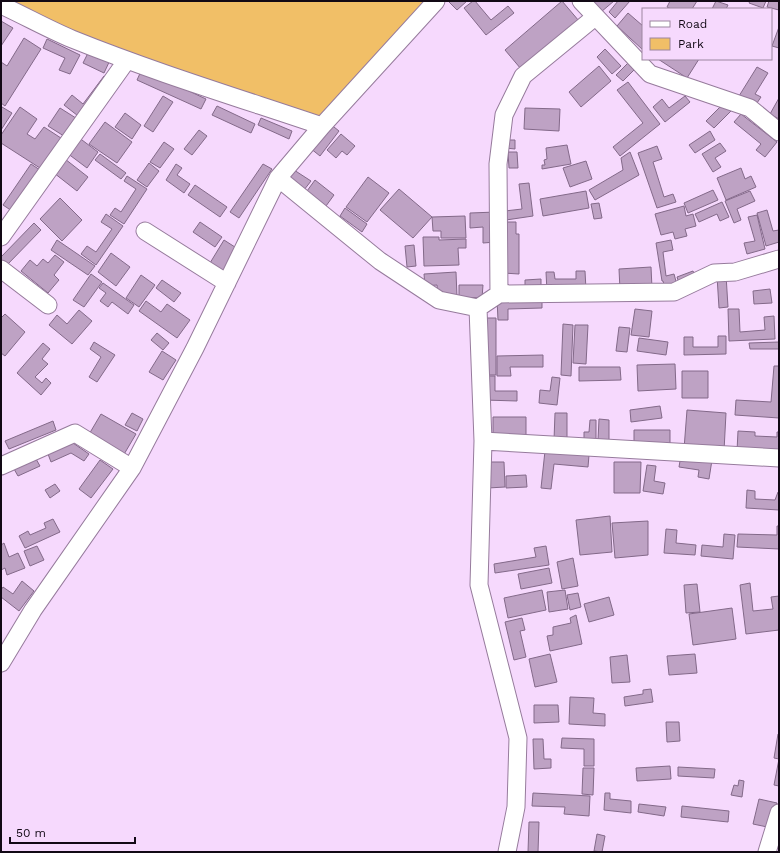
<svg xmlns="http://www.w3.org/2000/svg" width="780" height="853" font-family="'Work Sans',sans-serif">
<rect width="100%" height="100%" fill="#f6d9fd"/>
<path fill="#f1bf67" d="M1,1H436L322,126L232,96Z"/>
<path fill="#bea2c4" stroke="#836989" d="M448,1H467L457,10Z
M473,1H475L491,20L508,6L514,13L486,35L464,8Z
M562,1L579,21L521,69L505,50Z
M591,1H614L601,12Z
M618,1H630L615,18L609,12Z
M670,1H697L692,9H671L667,7Z
M716,1L728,5L726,9H712Z
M750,1H766L763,8L749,3Z
M769,1H779V10L767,7Z
M628,13L643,26V50L617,26Z
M1,21L13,28L1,46Z
M779,27V48L772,46Z
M24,38L41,49L5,106L1,103V62L7,66Z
M47,39L80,55L70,74L59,70L65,58L43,48Z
M90,49L111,58L104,73L83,63Z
M605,49L621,66L612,74L597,57Z
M658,59H699L687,78Z
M628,63L635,69L623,81L616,75Z
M599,66L611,81L581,107L569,92Z
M757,67L768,73L755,94L761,97L755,106L739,96Z
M142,69L206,99L201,109L137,80Z
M104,76L111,81L82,119L64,105L72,95L83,104Z
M628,82L660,124L620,156L613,147L643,123L617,90Z
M163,96L173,102L153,132L144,126Z
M685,96L690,102L665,122L653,107L662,99L669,108Z
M779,98V119L770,114Z
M724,103L732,110L714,128L706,121Z
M217,106L255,124L251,133L212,115Z
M2,107L12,113L1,130V109Z
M20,107L37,119L27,134L35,139L44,127L64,140L43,170L1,143V135Z
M60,108L79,120L67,138L48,126Z
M525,108L560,109L559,131L524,129Z
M125,113L141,125L132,139L115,127Z
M741,114L777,142L765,157L756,150L761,144L734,122Z
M261,118L292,131L289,139L258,125Z
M105,122L132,142L117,163L89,144Z
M329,123L339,131L320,156L310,148Z
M199,130L207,136L192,155L184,149Z
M710,131L715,140L695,153L689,145Z
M341,134L355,146L347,155L342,151L336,158L327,150Z
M78,137L98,152L87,168L67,153Z
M505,140H515V149L505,148Z
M164,142L174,149L160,168L150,162Z
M720,143L726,151L715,158L721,167L713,172L702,154Z
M567,145L571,164L542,169V165H545L544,160L547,159L546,148Z
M657,146L662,159L653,162L664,197L673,194L676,202L657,208L638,153Z
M508,152H517L518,168H509Z
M630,152L639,175L595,200L589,190L623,170L621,158Z
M100,154L126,173L121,179L95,160Z
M65,159L88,177L77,191L54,173Z
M586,161L592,179L570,187L563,168Z
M149,163L159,171L147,187L137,180Z
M31,164L43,172L15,213L3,205Z
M176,164L182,168L177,175L190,184L184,193L166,180Z
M263,164L272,169L239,218L230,212Z
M741,168L745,179L751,176L756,187L726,200L717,178Z
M294,170L311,181L304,190L288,179Z
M127,176L147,189L124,224L110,215L115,208L121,212L136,189L124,181Z
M368,177L389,193L367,222L346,207Z
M315,180L334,195L326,206L307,191Z
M529,183L533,216L506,220L505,211L522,209L519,184Z
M195,185L227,207L220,217L188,195Z
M399,189L432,217L413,238L380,210Z
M713,190L718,200L688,213L684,203Z
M586,191L589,208L543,216L540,199Z
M750,191L755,201L737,209L741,220L734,223L725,201Z
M60,198L82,220L62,241L40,219Z
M722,202L729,217L720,221L717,214L699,222L695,214Z
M599,203L602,218L594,219L591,204Z
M684,206L686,216L693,214L696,226L685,229L687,236L675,239L673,232L661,235L655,214Z
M345,208L367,224L362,232L340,216Z
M767,210L773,231L779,230V242L766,246L757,213Z
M496,212V242L483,243V227L470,228V213Z
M106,214L123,226L96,265L81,254L87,246L96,252L112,229L101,222Z
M757,215L765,249L747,254L744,243L755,241L748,217Z
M465,216L466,238H441V231H433L432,217Z
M200,222L222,237L215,247L193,232Z
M504,222H516V234H519V274L503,273Z
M34,223L41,230L6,266L1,261V257Z
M423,237H439V240L466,239V248H458L459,265L424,266Z
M57,240L95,266L88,275L51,250Z
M224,240L238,249L223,271L210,263Z
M671,240L673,250L663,252L666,276L674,274L677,285L665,288L663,281H662L656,243Z
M414,245L416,266L407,267L405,246Z
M111,253L130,267L116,286L98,272Z
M55,255L64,262L54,275L59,280L48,293L21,271L30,260L37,266L43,259L48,263Z
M651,267L652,288L620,290L619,269Z
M576,271H585L586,290L547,292L546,272H554L555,279H576Z
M693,271L697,280L680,286L677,277Z
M456,272L457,297L438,298L437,285L425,286L424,274Z
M91,274L102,282L84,307L73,300Z
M141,275L155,285L139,307L126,298Z
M726,275L728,307L719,308L717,276Z
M541,279V289L525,291V280Z
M162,280L181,293L174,302L156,288Z
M103,283L134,305L128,314L112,302L108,307L100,301L106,293L99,288Z
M459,285H483L482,298L459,297Z
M770,289L772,303L754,304L753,291Z
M542,298V308L508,309V320H498L497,299Z
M146,301L161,312L167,304L190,320L177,338L139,311Z
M635,309L652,311L649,337L631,335Z
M728,309H739L740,332L765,330L764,317L774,316L775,339L729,341Z
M79,310L92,321L72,344L49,325L57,315L67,324Z
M5,314L25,332L5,356L1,353V318Z
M480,318H496V375H481Z
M563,324L573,325L571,376L561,375Z
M575,325H588L586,364L573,363Z
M619,327L630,328L627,352L616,351Z
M157,333L169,343L163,350L151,340Z
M718,336H726V354L684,355V337H693V347H718Z
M639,338L668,342L666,355L637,351Z
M94,342L115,355L97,382L89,377L101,357L90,349Z
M779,342V349H750L749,343Z
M43,343L50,349L42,359L48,364L35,377L42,383L46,378L51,383L41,395L17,373Z
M162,351L176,360L163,380L149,372Z
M543,355V367H510L511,376H497V356Z
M675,364L676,389L638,391L637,365Z
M774,366H779V418L735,415L736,400L771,402Z
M579,367H620L621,380L579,381Z
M682,371H708V398H682Z
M484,376H495V391H517V401L484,400Z
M552,377L560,378L557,405L539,403L540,390L550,391Z
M660,406L662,418L631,422L630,410Z
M687,410L726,413L724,451L684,449Z
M132,413L143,419L137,431L125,425Z
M555,413H567V441L554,440Z
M101,414L136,434L123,456L88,436Z
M493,417H526V438H493Z
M599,419L609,420V440H598Z
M590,420H596V439H584V432H589Z
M53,421L56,430L9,449L5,441Z
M634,430H670V446H634Z
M738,431L755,432V436L777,437V432H779V452L737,451Z
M73,443L89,454L84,461L71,453L51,462L48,454Z
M545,451L589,455L588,467L554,464L551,489L541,488Z
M681,455L712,460L709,479L698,477L699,470L679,467Z
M36,459L40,466L18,476L14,469Z
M100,460L113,469L91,498L79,489Z
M487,462H504L505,487L488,488Z
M614,462H641L640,493H614Z
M647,465L656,466L654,481L665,483L663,494L643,491Z
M526,475L527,487L506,488V476Z
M55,484L60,491L50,498L45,490Z
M747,490L755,491V499L775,500L778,492H779V510L746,508Z
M610,516L612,552L580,555L576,520Z
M53,519L60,532L25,548L19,536L28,531L30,535L46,528L44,523Z
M648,521V555L615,558L612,523Z
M777,526H779V549L737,547L738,534L777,535Z
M666,529L677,530L676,543L696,545L695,555L664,553Z
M724,534L735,535L733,559L701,556L702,545L723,547Z
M4,543L9,557L18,553L25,568L7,575L5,568L1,570V545Z
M37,546L44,560L30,566L24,551Z
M546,546L549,565L495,573L494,564L536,557L534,548Z
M573,558L578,586L562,589L557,562Z
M549,568L552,583L521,589L518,574Z
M22,581L34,591L19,611L1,597V590L3,587L13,594Z
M750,583L753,611L773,609L771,597L779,596V630L746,634L740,585Z
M697,584L700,612L686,613L684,585Z
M542,590L546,610L508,618L504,598Z
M565,590L568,609L549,612L547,592Z
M578,593L581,607L570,610L567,595Z
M609,597L614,615L589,622L584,604Z
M732,608L736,639L693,645L689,614Z
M576,615L582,644L550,651L547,636L553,635V627L571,623L570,618Z
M522,618L525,630L520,631L526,657L514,660L505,622Z
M550,654L557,682L535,687L529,659Z
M695,654L697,673L669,675L667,656Z
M627,655L630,682L612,683L610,657Z
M651,689L653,702L625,706L624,697L643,694V690Z
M570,697L594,698L593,713L605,714V726L569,724Z
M534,705H558L559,722L534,723Z
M666,722H679L680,741L667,742Z
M778,734H779V786L774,785L779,759L774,758Z
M562,738L594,739V766H584V749L561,748Z
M533,739H543L544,759H551V768L534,769Z
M670,766L671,779L637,781L636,768Z
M678,767L715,769L714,778L678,776Z
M583,768H594L593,795L582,794Z
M739,780L744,781L742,797L731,795L734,785L738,786Z
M533,793L590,796L589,816L564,814L565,807L532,806Z
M605,793H610V799L631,801V813L604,810Z
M759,799L777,803L772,828L753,824Z
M639,804L666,807L664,816L638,812Z
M682,806L729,811L728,822L681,817Z
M529,822H539L538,852H528Z
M597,834L605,836L602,852L594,851Z"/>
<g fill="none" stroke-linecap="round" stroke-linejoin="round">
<g stroke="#967b9c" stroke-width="19">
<path id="minor" d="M581,1L650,74L750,108L779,132
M1,5C25,16 48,29 72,39C154,72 239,98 322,126
M278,178L380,261L439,300L478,308L483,441L479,585L518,738L516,807L507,852
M145,231L227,283
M1,237L127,60
M1,269L48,305
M499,294L498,164L504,115L523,76L595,17
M478,308L499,294L674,292L714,273L735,272L779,259
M483,441L779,458
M1,466L75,433L132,468
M1,663L33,610L132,468L195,348L278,178L322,126L436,1
M767,852L779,813"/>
</g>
<use href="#minor" stroke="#fff" stroke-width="17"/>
</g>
<rect width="780" height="853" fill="none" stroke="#120915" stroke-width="4"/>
<rect x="642" y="8" width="130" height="52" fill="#f6d9fd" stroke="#9b86a0"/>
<rect x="650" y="21" width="20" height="6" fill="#ffffff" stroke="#9b86a0"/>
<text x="678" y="28" font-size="12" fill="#120915">Road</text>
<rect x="650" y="38" width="20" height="12" fill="#f1bf67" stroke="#9b86a0"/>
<text x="678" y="48" font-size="12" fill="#120915">Park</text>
<path d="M10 837v6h125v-6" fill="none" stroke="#120915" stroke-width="2"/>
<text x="16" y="837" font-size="12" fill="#120915" stroke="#f6d9fd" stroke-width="3" paint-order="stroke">50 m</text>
</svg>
